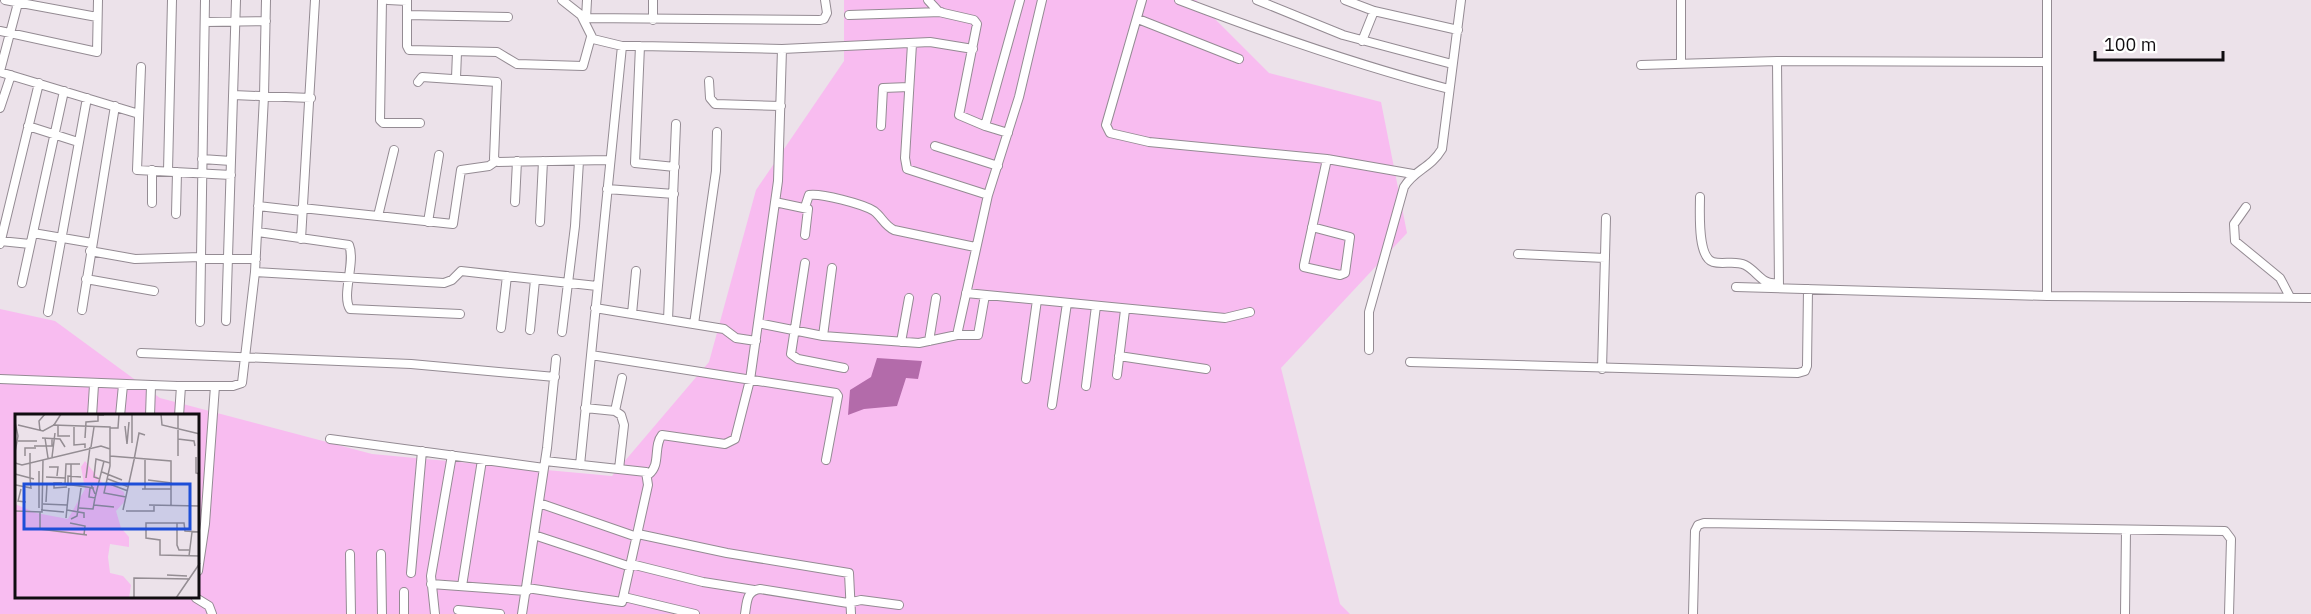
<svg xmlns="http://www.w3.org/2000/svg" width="2311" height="614" font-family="'IBM Plex Sans',sans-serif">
<rect width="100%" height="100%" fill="#ece2ea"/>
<path fill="#f8bcf0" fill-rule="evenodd" d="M844,0H1196L1269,73L1381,102L1407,233L1281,368L1340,604L1350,614H0V309L55,321L160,398L372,454L612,476L709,362L756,190L844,61ZM16,416H198V598H16Z"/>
<path fill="#b36baa" d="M877,358L922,361L918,379L906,378L897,406L864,409L848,415L850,390L871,377Z"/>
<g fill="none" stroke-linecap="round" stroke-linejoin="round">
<g stroke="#948b93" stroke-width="10">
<path id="street" d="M5,0L97,17
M382,0L380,120L383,123H420
M388,0L407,1
M407,0V46L409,50L497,52L517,64L583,66L591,37
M562,0L581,15L593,39L622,46H640L782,49L930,42L973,49
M928,0L939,12L974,20L977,24L959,115L985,126
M1142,0L1106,125L1110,133L1149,142L1327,159L1413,174
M1179,0C1268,34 1357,65 1449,89
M1257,0L1343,35L1452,64
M1345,0L1374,11L1458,30
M407,15L508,17
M849,15L941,12
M584,18L820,20L824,19L827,13L825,0
M586,19L587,0
M1138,19L1239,59
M653,20V0
M205,22L266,21
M0,31L97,52L98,0
M1362,41L1374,11
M912,44L905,158L907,169L988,195L1019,97L1042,0
M640,46L635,163L675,167
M1777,61L1779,288
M1681,62V0
M1641,65L1777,61L2045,62
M141,67L137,170L231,175
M0,71L18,3
M0,72L139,114
M456,78L457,52
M709,81L710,98L715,104L781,106
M418,82L422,77L497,82L494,159L498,162L609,160
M233,95L311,98
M0,108L11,75
M28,126L78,142
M881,126L883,88L909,87
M1008,133L985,126L1020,0
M935,146L998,166
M202,159L231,161
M168,171L172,0
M607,189L674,194
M1700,197C1700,212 1697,257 1713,262C1723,265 1735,260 1745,265C1757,271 1762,285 1776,283
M515,202L517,161
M775,202L808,209L805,235
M152,203V170
M258,206L302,211
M805,207L809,195C821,193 863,204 874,211C882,217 884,225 894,230L975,247
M2246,207L2234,224L2235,241L2280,278L2290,297
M302,208L453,224L461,170L489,166L496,161
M176,214L177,172
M378,216L394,150
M428,222L439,155
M540,222L543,161
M1312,227L1350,237L1345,273L1340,275L1304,267V265L1327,159
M258,232L349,245C356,262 341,295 350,309L460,314
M33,233L92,243
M301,239L315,0
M0,241L30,244
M0,244L39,83
M90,251L135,259L201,257
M1518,254L1605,258
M201,259H256
M805,263L791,354L798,359L844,368
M255,272L444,283L452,280L461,271L597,286
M86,279L154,291
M22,283L64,91
M1736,287L2047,296L2311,298
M966,293L1225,318L1250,312
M2047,296V0
M595,308L724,329L736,338L756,341
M82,310L115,106
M48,312L87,98
M632,314L636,271
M668,320L676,124
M226,321L236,0
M200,322L205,0
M758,323L823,336L919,343L957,335L988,195
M694,324L716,171L717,132
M501,328L507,276
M530,330L535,280
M562,332L575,226L579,161
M957,335H978L985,295
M823,336L832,268
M929,341L936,298
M901,342L909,298
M1369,350V312L1404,187C1415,169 1430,169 1442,149L1461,0
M141,353L411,364L555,377
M591,355L836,393L838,396L826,460
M1119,356L1206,369
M1410,362L1798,373L1805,371L1807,366L1808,289
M1602,369L1606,218
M1117,375L1125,310
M0,379L177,386H233L242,383L255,272L264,96L266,0
M1026,379L1037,300
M1086,386L1096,306
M1052,405L1067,303
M585,408L615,411L622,378
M615,411L621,415L624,425L619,469
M92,416L94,385
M120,416L123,385
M150,416L151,386
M179,416L181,386
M330,439L544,468
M580,465L622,46
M649,474C661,465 653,446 662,435L725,444L735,439L750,380L778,181L782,49
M539,503L637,537
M638,534L727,553L849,573L851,614
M534,535L631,567
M350,554L351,614
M381,554L382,614
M631,564L703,582L754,590
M198,571L205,524L215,386
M411,573L422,451
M431,584L527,591
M462,586L482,460
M527,588L622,602L648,485L646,472L545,461
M404,592V614
M624,597L695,614
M196,598L209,606L212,614
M458,610L500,614
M435,614L431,576L452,455
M522,614L547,448L556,359
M745,614C747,602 746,591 760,589L848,603L861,600L899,605
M1693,614L1695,531L1698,525L1704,523L2225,531L2231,539L2229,614
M2125,614L2126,530"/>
</g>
<use href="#street" stroke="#fff" stroke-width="8"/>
</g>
<g transform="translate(15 414)">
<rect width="184" height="184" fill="#ece2ea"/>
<path d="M70,47L88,70L94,69L109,78L110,87L101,97L106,114L114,123V133L95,130L93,143L95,159L108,162L116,171L114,184H0V90L21,99L53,105L70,75L66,53Z" fill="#f8bcf0"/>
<path fill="none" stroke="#948d93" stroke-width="1.5" d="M146,0L147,11L185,20M163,0V42M0,8L3,22L0,38M3,11L28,17L39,11L46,0M38,11L95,13V52L89,79L111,83M43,12V22H55M110,12L112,30L114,8M59,13V31L70,30V34M95,14H103L104,0M25,17L24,7L30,0M27,24L45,25L50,33M30,24L33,44M70,24L71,8L83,7V1H89M163,25L179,27L180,32M3,27H22M117,29V0M19,32H37V25M76,33L79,13M10,42V34H21M95,42L156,47V92M37,43L40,19M181,43V59L185,60M119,46L124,19L130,21M0,49L7,51L86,32L95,35M65,50H51L50,70L79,74M34,53H43L42,62M87,58L107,66M0,60L19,65M31,63L50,64M15,64V39M71,64L75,33M85,65L79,63L81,45L95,49M93,65L114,73M133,66L157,69M47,69H39V74L52,73M92,69L113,77M53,70V62L66,63M1,71L16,74L15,64M51,71L76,70L80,80M56,71V50M75,74L74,83L80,84L89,47M6,75L3,87L11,88M127,75H156M130,75V46M31,88L32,70M28,90L52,91M79,91L99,93M134,91L185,92M24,94V57M64,94L78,95L80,84M26,96L49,98M52,96L69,99V104M108,96L119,46M0,97L27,98L28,46M111,97H139V91M25,98V115L72,121M51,104L54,74M56,105L62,102L66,74M55,109L70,112L69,121M162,109V131L164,136H174M185,118L170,117L169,109H131V124L145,126V141L185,142M174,142L177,118M152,161L172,162M119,184V164L175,165M161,184L185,149"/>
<path fill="#1d4ed8" fill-opacity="0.15" stroke="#1d4ed8" stroke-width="3" d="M9,70H175V115H9Z"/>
<rect width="184" height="184" fill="none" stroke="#100d10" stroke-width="3"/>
</g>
<path d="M2095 51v9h128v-9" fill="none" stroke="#100d10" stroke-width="3"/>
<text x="2104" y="51" font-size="18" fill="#100d10" stroke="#ffffff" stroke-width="4.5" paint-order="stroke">100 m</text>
</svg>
